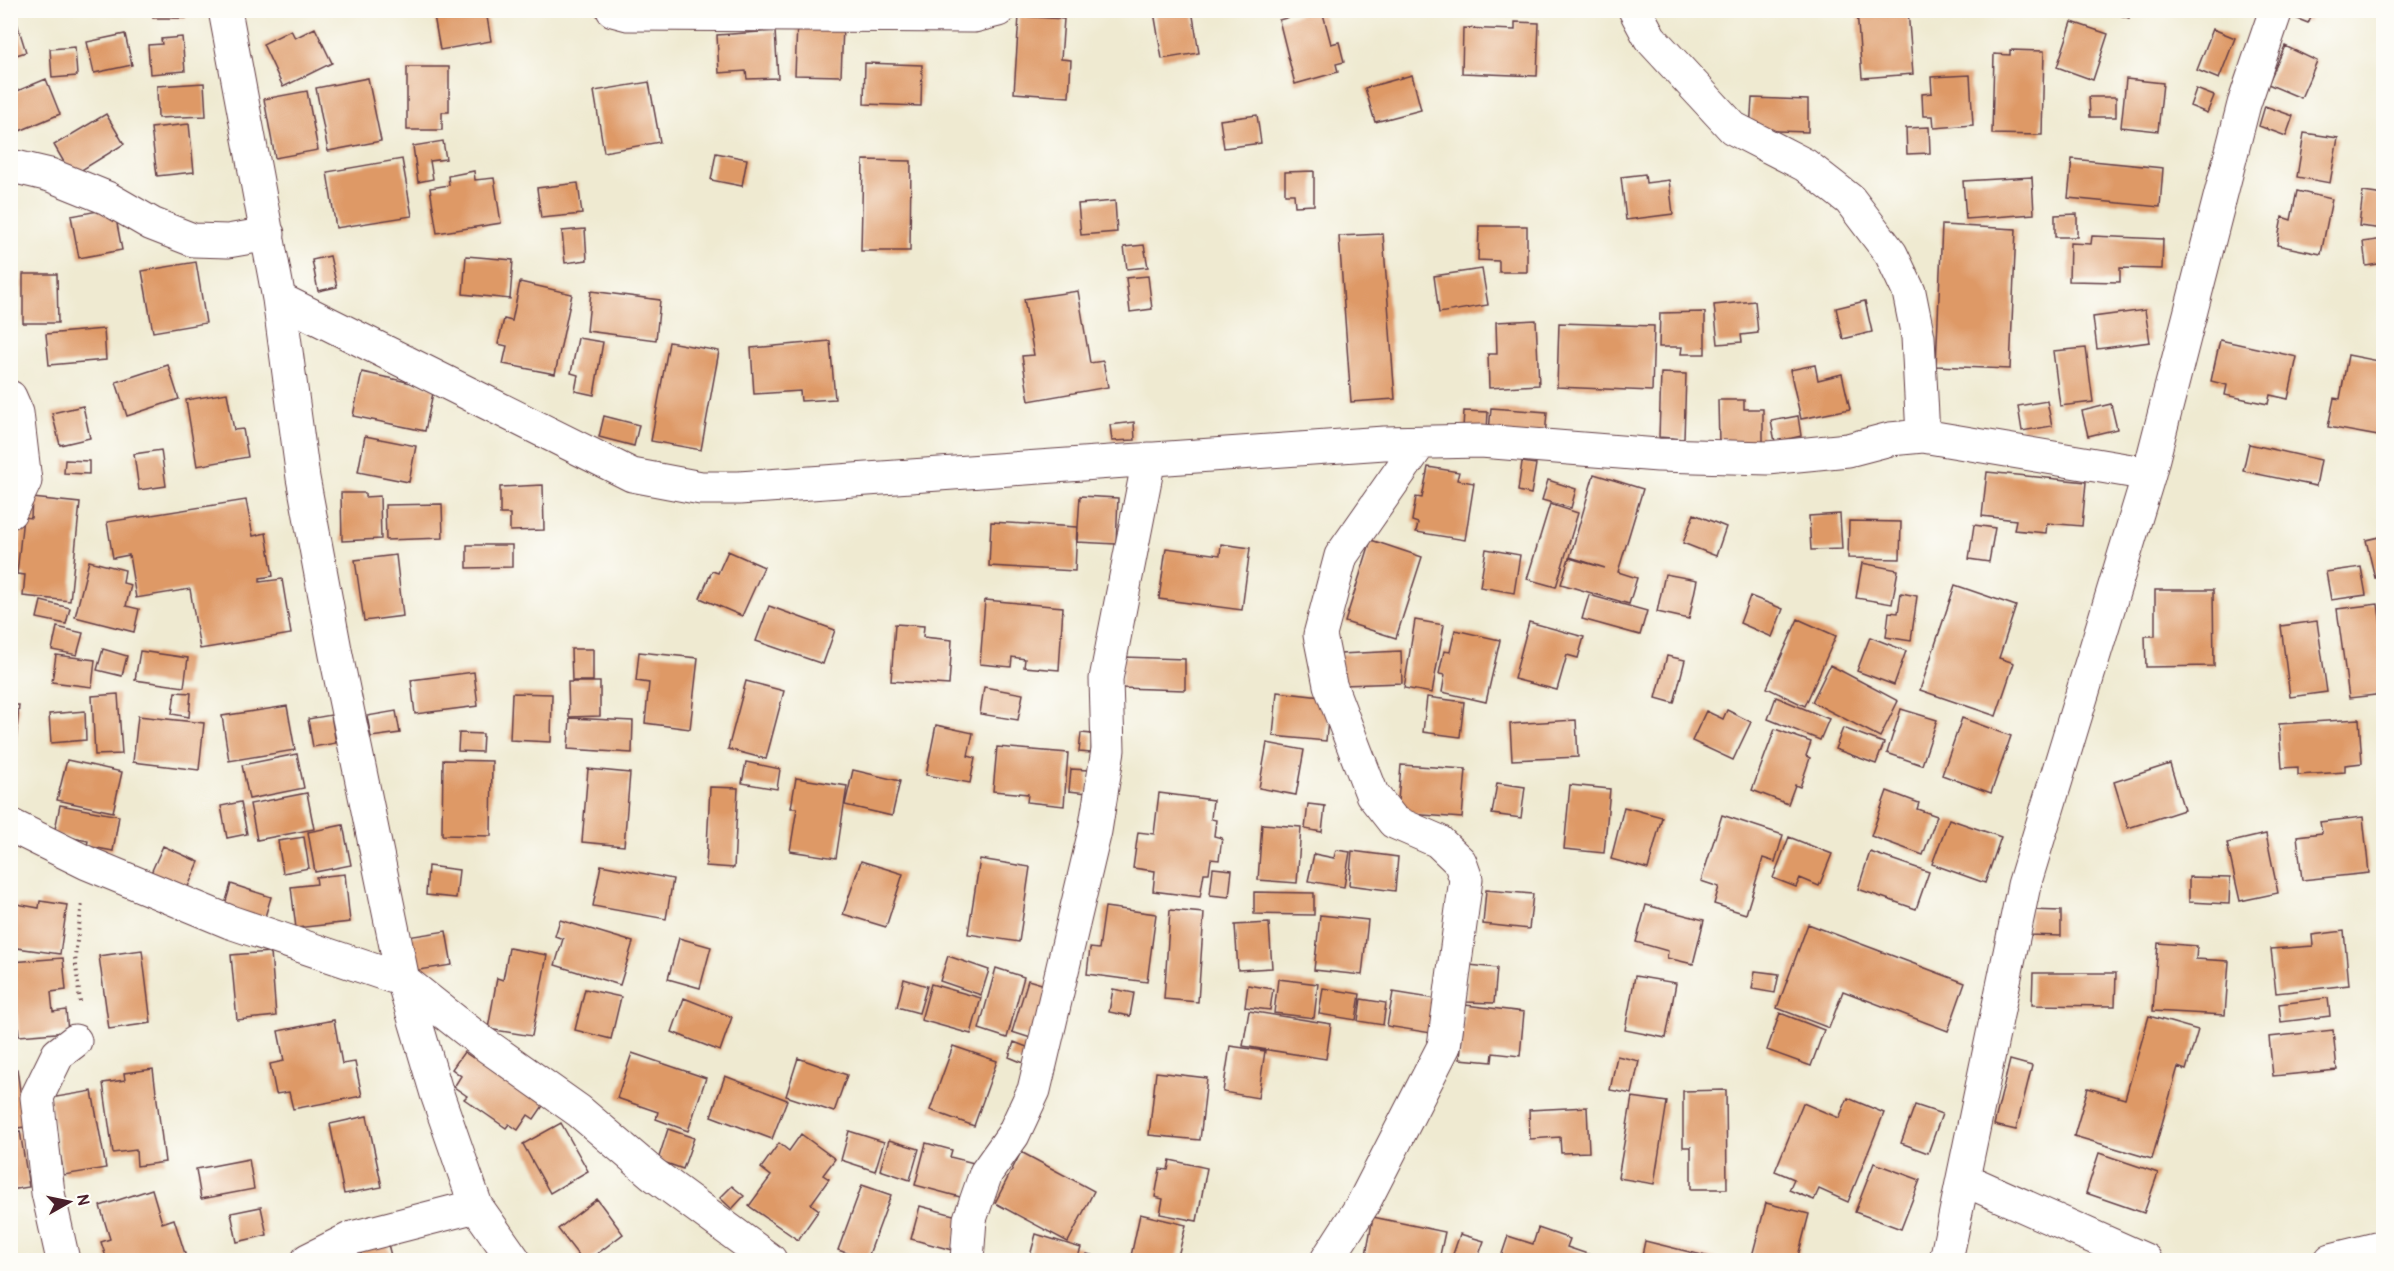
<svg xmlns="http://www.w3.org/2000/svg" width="2394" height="1271" font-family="Pangolin,sans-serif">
<rect width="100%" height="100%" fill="#fdfcf7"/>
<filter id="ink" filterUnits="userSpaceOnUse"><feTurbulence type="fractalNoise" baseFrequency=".0167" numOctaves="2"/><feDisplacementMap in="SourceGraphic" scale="12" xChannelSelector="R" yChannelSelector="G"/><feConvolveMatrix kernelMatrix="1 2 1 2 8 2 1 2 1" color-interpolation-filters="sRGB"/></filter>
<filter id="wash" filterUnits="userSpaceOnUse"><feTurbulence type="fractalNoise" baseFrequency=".008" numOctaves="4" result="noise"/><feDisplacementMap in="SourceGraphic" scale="24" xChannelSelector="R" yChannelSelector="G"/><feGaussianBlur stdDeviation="1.35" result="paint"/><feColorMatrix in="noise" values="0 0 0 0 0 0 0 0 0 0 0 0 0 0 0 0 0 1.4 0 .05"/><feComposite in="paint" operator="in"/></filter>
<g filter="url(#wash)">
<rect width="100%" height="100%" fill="#efead1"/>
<g id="blocks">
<path fill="#de9966" d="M10,10H13L26,52L10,57Z
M153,10H186V18H153Z
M433,10H473V13L486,11L491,41L440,50Z
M1165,10H1192L1199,53L1162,59L1154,12Z
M1314,10H1322L1331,44L1339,42L1344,62L1336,64L1338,72L1295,84L1279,20Z
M1857,10H1908L1913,74L1862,78Z
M2104,10H2131L2129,18Z
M2290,10H2314L2308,23L2288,15Z
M1019,16L1064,19L1061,59L1071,60L1069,97L1014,93Z
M1515,22L1539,23L1537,76L1462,73L1463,28L1515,30Z
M2072,22L2108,34L2093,80L2057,67Z
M797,24L843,26L841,76L795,75Z
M315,28L332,63L283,87L263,44L291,30L295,38Z
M2213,29L2235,38L2219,79L2197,70Z
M775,31L778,78L747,79L746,71L719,73L717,35Z
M125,34L132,65L94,73L87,42Z
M182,37L185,71L150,74L148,45L162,44L161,39Z
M2285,46L2317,61L2301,98L2268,84Z
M75,47L77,76L52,78L50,49Z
M2010,50L2044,51L2042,135L1992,134L1994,54L2010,55Z
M865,63L922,65L921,106L864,104Z
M407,67H449V112H442V130H407Z
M1412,75L1421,110L1375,122L1365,88Z
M1970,75L1973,125L1934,128L1933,116H1923L1922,94L1932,93L1931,77Z
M368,78L381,141L328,151L316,88Z
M46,79L60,114L10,135V94Z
M2126,79L2163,83L2158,131L2121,127Z
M649,82L660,142L604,152L594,91Z
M204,83L206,116L158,118L157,86Z
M2196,89L2214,96L2207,113L2190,106Z
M307,91L318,150L275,158L264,99Z
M2089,97H2116V117H2090Z
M1752,98L1808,100V132L1750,130Z
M2265,106L2293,116L2286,136L2259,126Z
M106,114L124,144L72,176L54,145Z
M1257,115L1261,143L1224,148L1220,120Z
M189,124L194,172L157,176L151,128Z
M1929,127L1930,153L1907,154L1906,128Z
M2304,133L2338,138L2330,183L2297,177Z
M443,141L446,159L430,161L433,179L418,182L413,146Z
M716,153L747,159L742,186L711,180Z
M402,159L412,216L336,228L327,172Z
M2072,159L2163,168L2160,207L2068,198Z
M863,160L911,161L910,251H861Z
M474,171L475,180L494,178L501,223L437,233L430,188L449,185L448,176Z
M1314,171V205L1295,206L1294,194H1285V172Z
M1645,174L1646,183L1669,180L1673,214L1626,220L1621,177Z
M2032,177L2034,214L1966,219L1963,181Z
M578,183L582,214L541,218L537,188Z
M2297,191L2332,199L2321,254L2277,245L2282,217L2291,220Z
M2363,192L2384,195V229L2359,226Z
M1115,201L1117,232L1081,235L1078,204Z
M114,208L122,250L79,258L71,216Z
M2077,214V237H2055V215Z
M1942,225L2016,229L2010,369L1936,366Z
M1479,226H1527V272H1499V261L1478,260Z
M585,229L587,260L565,263L562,231Z
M1383,234L1395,399L1351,402L1339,236Z
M2092,236L2163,239L2162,269L2120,268V282L2069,281L2070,243L2091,244Z
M2384,239V263L2366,266L2363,242Z
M1144,245L1148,267L1127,269L1124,247Z
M330,256L337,287L318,291L312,260Z
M466,256L513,260L510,299L463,294Z
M196,262L206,323L153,332L142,271Z
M1482,269L1488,305L1439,313L1434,276Z
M23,274H57L58,323H23Z
M1148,276L1152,309L1130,312L1126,278Z
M520,282L572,294L555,374L503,364L507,346L498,344L504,319L512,321Z
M591,291L660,300L656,340L587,331Z
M1078,291L1090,363L1103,361L1108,387L1029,401L1022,356L1034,355L1024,299Z
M1755,301L1758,333L1741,335L1742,342L1718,344L1714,305Z
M1865,301L1872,332L1843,339L1836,308Z
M2145,310L2150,342L2097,349L2093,317Z
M1705,312V354H1681L1682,347H1659L1660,313Z
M1536,320L1539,385L1489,388L1488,354H1497L1496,322Z
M1559,323L1654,326L1652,391L1557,387Z
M104,329L106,360L49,365L46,334Z
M578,338L603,342L594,395L575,391L578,375L571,373Z
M2220,340L2297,357L2288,399L2270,395L2268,404L2225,395L2227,385L2211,381Z
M830,341L835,399L801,401L800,391L754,394L751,348Z
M669,342L719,351L701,450L651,441Z
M2086,348L2093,402L2060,406L2053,351Z
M2348,355L2384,362V437L2328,427L2334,398L2340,399Z
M168,365L179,399L127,416L116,382Z
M1815,365L1818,380L1842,374L1850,409L1801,419L1790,370Z
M362,372L434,388L425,431L353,416Z
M1661,373L1686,374L1684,439L1659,437Z
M227,393L234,430L243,429L248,457L197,466L186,400Z
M1718,400H1744V409H1763V442L1719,443Z
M2047,401L2052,426L2022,431L2018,406Z
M2111,404L2117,429L2088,436L2082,411Z
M83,406L90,438L60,445L52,413Z
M1491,408L1547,412L1545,437L1489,432Z
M1464,411L1488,412L1487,430L1463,428Z
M604,416L639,425L634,446L599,437Z
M1798,416L1801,436L1775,442L1771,421Z
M1134,422L1135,440L1112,441L1110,425Z
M365,436L416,446L409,482L358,472Z
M2249,444L2321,460L2316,486L2243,471Z
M161,450L166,486L139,490L134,454Z
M65,460L89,461V474L64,473Z
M1522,462L1536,464L1531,494L1518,491Z
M1428,467L1459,472L1457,480L1474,483L1465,540L1416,532L1418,523L1412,521L1416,497L1422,498Z
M1987,472L2086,482L2082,526L2047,523L2046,533L2014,530L2016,520L1982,516Z
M1594,474L1643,489L1618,572L1637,578L1629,604L1561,584L1569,558L1605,568L1570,557Z
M1548,480L1576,489L1571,508L1542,500Z
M543,485L544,530L510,531V514H500V487Z
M341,493H365V497L380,496L381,539L342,541Z
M1080,496L1118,498L1116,544L1077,542Z
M32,498L80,503L70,601L23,596L25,575L17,574L23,517L31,518Z
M246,500L253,536L266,533L273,576L260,578V582L282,579L291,634L200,649L190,589L136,598L129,555L113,558L107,522Z
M442,504L443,538L386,540L385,505Z
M1550,504L1578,513L1556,587L1527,579Z
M1694,514L1726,527L1716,556L1683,543Z
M1840,514L1842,549L1811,550L1809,516Z
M1849,521L1901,522L1900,559L1848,558Z
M991,522L1077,527L1075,571L989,566Z
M1974,525L1995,528L1989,562L1969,559Z
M2384,536V576L2375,578L2366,540Z
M1371,540L1422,557L1396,638L1345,622Z
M1221,544L1250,548L1242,610L1159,599L1166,548L1220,555Z
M467,545H512V567L467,568Z
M1486,549L1520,555L1514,593L1480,587Z
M728,551L764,567L742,616L700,598L712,571L718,573Z
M396,555L403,616L364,621L355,560Z
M89,561L125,570L123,583L131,585L126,606L139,609L134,632L75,617Z
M1862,563L1898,570L1892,604L1856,598Z
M2361,567L2366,595L2331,600L2326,572Z
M1665,574L1697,580L1689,619L1657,612Z
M1955,585L2016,606L1999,658L2014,663L1996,716L1920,690Z
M2155,590H2213L2214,666L2146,667L2145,636H2155Z
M1901,593L1917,596L1911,641L1886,637L1889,612L1898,613Z
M1589,595L1647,611L1640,635L1582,619Z
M1750,596L1783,609L1772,637L1740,623Z
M985,600L1063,607L1059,670L1024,667L1025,659L1012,657L1011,667L980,664Z
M41,601L70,608L66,624L37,618Z
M2378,604L2384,646V694L2349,698L2337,609Z
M769,606L835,630L823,664L756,641Z
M1798,619L1836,636L1805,706L1767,688Z
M1415,620L1444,625L1432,693L1404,688Z
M2317,621L2327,692L2290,697L2281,626Z
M1529,622L1584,637L1578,658L1567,655L1557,690L1514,679Z
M895,624L924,626L923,637L952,640L949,685L891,681Z
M57,627L83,633L77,655L52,650Z
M1455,630L1500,640L1486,702L1442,692L1445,675L1439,674L1444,651L1450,652Z
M1870,637L1906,651L1894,685L1857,671Z
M103,649L127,656L122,676L97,670Z
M571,649H593V681H572Z
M140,651L188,658L184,687L135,680Z
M1401,651L1402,683L1342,685L1340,654Z
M639,652L698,658L690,729L645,723L649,683L636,681Z
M56,655L95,660L92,687L52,682Z
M1667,656L1685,660L1674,703L1656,698Z
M1123,657L1185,659V690L1121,688Z
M1830,665L1898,701L1880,737L1812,702Z
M474,672L478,706L415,714L411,680Z
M746,681L784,691L766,759L728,749Z
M568,682H600V716L569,717Z
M984,687L1023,694L1018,720L980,714Z
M175,692L191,693L189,717L172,714Z
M1277,692L1330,698L1326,741L1273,736Z
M512,693L552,694L551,742L510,740Z
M118,694L122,754L95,755L92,696Z
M1427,697L1464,702L1460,737L1423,732Z
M1776,697L1829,719L1820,740L1768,719Z
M10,705H19L15,753H10Z
M287,706L295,750L229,761L222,716Z
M1901,709L1937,720L1922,765L1887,753Z
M1727,710L1751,722L1733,760L1692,741L1706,711L1723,719Z
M85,711L86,740L51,743L49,714Z
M396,711L400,733L371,737L367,716Z
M331,715L336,743L313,747L308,719Z
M138,716L204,723L199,770L133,762Z
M570,718L633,721L632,753L568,749Z
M1962,718L2011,736L1991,793L1942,775Z
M2359,719L2362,763L2345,765V772L2298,775V767L2282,768L2279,724Z
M1576,720L1578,757L1512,760L1510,724Z
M936,725L973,733L968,756L975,758L970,783L926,775Z
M1843,728L1884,743L1876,764L1835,749Z
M1775,729L1811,742L1806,756L1810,758L1800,787L1795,785L1788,804L1752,790Z
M459,733L483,734L482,752L458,751Z
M1081,733L1092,734L1091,753L1079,752Z
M1267,743L1304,750L1296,795L1259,788Z
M997,747L1068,753L1064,806L1027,802L1028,794L993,791Z
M297,754L304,788L249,799L242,765Z
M67,760L122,772L113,812L57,800Z
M443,760L492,761L491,836L442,835Z
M746,762L780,769L777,789L742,783Z
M2170,764L2184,810L2128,828L2114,782Z
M1401,765L1466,769L1462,818L1397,813Z
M588,769L630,773L624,846L582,842Z
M1071,769L1088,770L1087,793L1069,791Z
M853,770L900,781L892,816L845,805Z
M796,778L847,786L836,858L790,851L797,808H791Z
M1497,783L1525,787L1521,818L1492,814Z
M1570,785L1610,789L1604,853L1564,849Z
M710,787L738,788L734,868L706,866Z
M1887,791L1919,803L1917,809L1937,816L1923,855L1871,836Z
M307,793L314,829L257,840L250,804Z
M1159,793L1213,800L1211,819L1216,820L1214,836L1222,838L1219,860L1211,859L1209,873H1204L1200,897L1153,891L1155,871L1133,868L1138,832L1154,834Z
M241,802L247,834L227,838L221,806Z
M1308,804L1325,806L1322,832L1305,829Z
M60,805L119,816L113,851L87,846L88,841L54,834Z
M1624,807L1662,817L1648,869L1611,859Z
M1722,815L1783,835L1775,862L1763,858L1746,914L1714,904L1719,887L1701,881Z
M2363,817L2369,873L2302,880L2297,836L2322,833L2320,822Z
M1949,819L2001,837L1985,883L1932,864Z
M1262,824L1301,827L1297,883L1258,880Z
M343,825L351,865L315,872L308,832Z
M2266,834L2278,893L2240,901L2227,843Z
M304,837L309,868L283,873L278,841Z
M1789,837L1832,854L1819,886L1800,878L1796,887L1773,878Z
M163,846L199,862L186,891L150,875Z
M1336,850L1350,852L1344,887L1308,881L1314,854L1334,858Z
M1352,851L1398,857L1395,891L1349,885Z
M1870,852L1929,872L1916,909L1858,889Z
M980,859L1030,867L1019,942L968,934Z
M861,861L903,874L886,927L843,914Z
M601,865L673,879L666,919L593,906Z
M428,866L459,870L456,898L426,895Z
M1213,868L1232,870L1229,897L1210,895Z
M345,874L350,922L296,928L291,887L317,884L316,877Z
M2189,877L2230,878L2229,904L2189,902Z
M231,884L271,897L264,920L224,908Z
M1486,890L1533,894L1529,929L1483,924Z
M1254,892L1314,893V915L1254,914Z
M40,901L67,905L60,954L10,947L17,904L39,908Z
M1646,905L1704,920L1693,964L1667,958L1668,951L1636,942Z
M1105,907L1156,914L1147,982L1087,974L1090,948L1099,949Z
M1170,910L1204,913L1198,1002L1164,999Z
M2029,910L2061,911V936L2028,935Z
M1320,915L1368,920L1362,975L1314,970Z
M560,920L633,942L620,985L555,965L563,939L555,936Z
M1269,923L1272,968L1238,970L1235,925Z
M1808,924L1965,983L1948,1031L1843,991L1829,1028L1777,1008Z
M446,931L452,965L413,971L407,937Z
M2344,931L2349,985L2276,993L2271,949L2313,946L2312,935Z
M679,938L711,947L700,988L668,979Z
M2158,943L2197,946L2196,959L2229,961L2225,1015L2153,1011Z
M509,948L547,955L532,1036L488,1029L497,978L503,980Z
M142,950L151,1023L109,1029L99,956Z
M271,952L276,1016L237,1020L231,955Z
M948,956L989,970L981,995L940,981Z
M63,958L66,990L51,992L53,1012L66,1010L68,1032L19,1036L12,962Z
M1469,965L1497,968L1494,1003L1466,1002Z
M996,968L1024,977L1007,1038L979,1029Z
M1755,971L1779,974L1775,993L1752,989Z
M2033,973H2116L2115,1006L2032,1005Z
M1635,976L1676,983L1666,1038L1625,1030Z
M904,979L927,986L919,1013L897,1007Z
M1278,979L1318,984L1314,1018L1274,1013Z
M1028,980L1052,987L1037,1040L1012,1032Z
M931,984L981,998L971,1034L921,1020Z
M1248,985L1273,989L1270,1010L1245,1007Z
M1323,988L1360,994L1356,1020L1319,1014Z
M585,989L621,997L611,1039L575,1030Z
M1113,989L1134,993L1130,1016L1109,1012Z
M1393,992L1437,999L1431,1033L1387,1026Z
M684,998L732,1017L720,1051L672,1032Z
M2328,998L2330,1016L2281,1022L2279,1004Z
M1361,999L1386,1003L1383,1025L1358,1021Z
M1465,1005L1524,1012L1520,1056L1493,1053L1492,1062L1460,1059Z
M1249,1011L1331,1024L1326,1059L1243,1046Z
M1780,1013L1824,1030L1811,1066L1767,1050Z
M2149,1016L2198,1030L2186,1070L2178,1067L2152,1159L2074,1136L2088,1088L2125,1099Z
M334,1020L342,1064L355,1062L362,1096L293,1109L289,1092L276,1094L270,1064L284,1061L278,1031Z
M2333,1030L2337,1070L2273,1076L2269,1037Z
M1014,1042L1032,1049L1026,1064L1009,1057Z
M953,1046L997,1061L974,1126L930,1110Z
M1230,1046L1265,1051L1258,1098L1223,1092Z
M478,1048L549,1097L534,1119L528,1115L518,1130L509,1124L506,1128L464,1099L467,1096L454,1087L461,1076L452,1069L464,1052L473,1058Z
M632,1053L706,1078L688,1131L656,1119L658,1112L617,1098Z
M1617,1056L1639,1061L1632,1094L1610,1090Z
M798,1058L847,1075L834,1112L786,1096Z
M2010,1060L2032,1066L2016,1130L1994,1125Z
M17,1069L25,1127L10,1129V1070Z
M153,1069L165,1162L137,1166L136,1150L113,1153L103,1083L125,1080L124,1073Z
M1156,1072L1207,1078L1200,1140L1149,1135Z
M725,1076L787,1100L772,1139L711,1116Z
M1726,1090L1727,1189H1691V1147H1683V1091Z
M92,1091L106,1168L64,1175L50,1098Z
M1632,1097L1667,1102L1654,1184L1618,1178Z
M1848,1098L1884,1113L1848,1202L1819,1189L1814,1200L1789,1190L1794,1179L1775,1171L1803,1103L1839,1118Z
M1915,1105L1942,1114L1928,1153L1901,1143Z
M1587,1107L1589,1152L1561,1153L1560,1137L1530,1139L1529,1110Z
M367,1116L382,1187L344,1194L330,1124Z
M561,1123L588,1171L550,1193L523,1144Z
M668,1129L694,1138L683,1169L658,1160Z
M20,1131L29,1187L10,1190V1133Z
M849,1131L884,1142L875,1171L841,1160Z
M801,1134L835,1159L823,1175L829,1179L811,1204L819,1210L798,1240L749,1206L771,1176L761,1168L779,1143L789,1151Z
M889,1140L919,1149L910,1180L880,1170Z
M926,1143L952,1150L950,1157L974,1163L964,1198L915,1185Z
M1021,1152L1094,1191L1068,1242L995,1203Z
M2099,1153L2158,1173L2144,1213L2086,1193Z
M249,1159L254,1189L201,1199L196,1169Z
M1170,1160L1207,1168L1197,1221L1160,1214L1163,1199L1155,1197L1160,1169L1168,1170Z
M1874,1163L1920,1180L1901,1229L1855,1212Z
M862,1185L891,1195L867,1260L838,1250Z
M732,1186L744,1196L732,1209L720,1198Z
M152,1189L162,1223L174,1219L186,1257L176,1260H107L101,1242L110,1239L100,1206Z
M597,1199L623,1234L589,1260H582L558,1229Z
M1766,1203L1809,1214L1797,1260H1751Z
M920,1206L961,1217L952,1250L911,1239Z
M261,1207L267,1235L237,1242L231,1213Z
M1140,1214L1186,1225L1177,1260H1148L1131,1256Z
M1373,1217L1445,1232L1439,1260H1365Z
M1538,1228L1570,1239L1567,1247L1605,1260H1500L1508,1236L1533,1244Z
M1036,1234L1081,1248L1077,1260H1045L1030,1256Z
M1460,1234L1484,1241L1477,1260H1451Z
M387,1240L392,1260H363L359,1247Z
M1645,1241L1722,1260H1641Z
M1087,1254L1111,1260H1086Z"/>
</g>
</g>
<g filter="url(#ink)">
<use href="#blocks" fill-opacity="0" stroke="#633d44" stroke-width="1.5"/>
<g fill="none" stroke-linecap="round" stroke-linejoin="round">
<g stroke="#633d44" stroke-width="35">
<path id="minor" d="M225,10L279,299L303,478L336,655L403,980L437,1094L476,1206L514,1260
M613,10L628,14L974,16L998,10
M1635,10L1650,38L1733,128L1805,165L1850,200L1891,254L1909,292L1918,337L1923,436
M10,169L16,167L50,175L107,198L152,224L193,240L228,241L268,234
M279,299L632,475L701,488H739L1384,443L1481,441L1658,455L1768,458L1848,450L1890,439L1923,436L2149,474
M10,397L17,413L25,481L10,512
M10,825L87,863L230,922L403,980L483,1043L579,1111L653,1174L770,1260
M1963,1179L2145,1260
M63,1260L48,1193L37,1097L58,1054L75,1041
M308,1260L352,1238L476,1206
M967,1260L970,1219L986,1173L1013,1135L1034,1090L1095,831L1108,750L1106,679L1149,459
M1327,1260L1363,1204L1444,1046L1466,879L1460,862L1438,841L1394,822L1372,794L1330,685L1320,635L1341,556L1420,443
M1946,1260L2024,885L2149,474L2244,104L2276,10
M2331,1260L2384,1247"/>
</g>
<path stroke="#633d44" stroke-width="4" stroke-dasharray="1.5 4.5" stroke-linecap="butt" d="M80,1002L75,956L82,903"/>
<use href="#minor" stroke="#fff" stroke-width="33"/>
</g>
</g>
<rect width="2394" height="1271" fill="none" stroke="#fdfcf7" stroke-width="36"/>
<g transform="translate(69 1202) rotate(81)" stroke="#fdfcf7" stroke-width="4.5" paint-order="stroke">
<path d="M0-4.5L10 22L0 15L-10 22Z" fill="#4a1f2b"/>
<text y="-9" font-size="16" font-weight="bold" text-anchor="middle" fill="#4a1f2b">N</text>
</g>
</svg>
